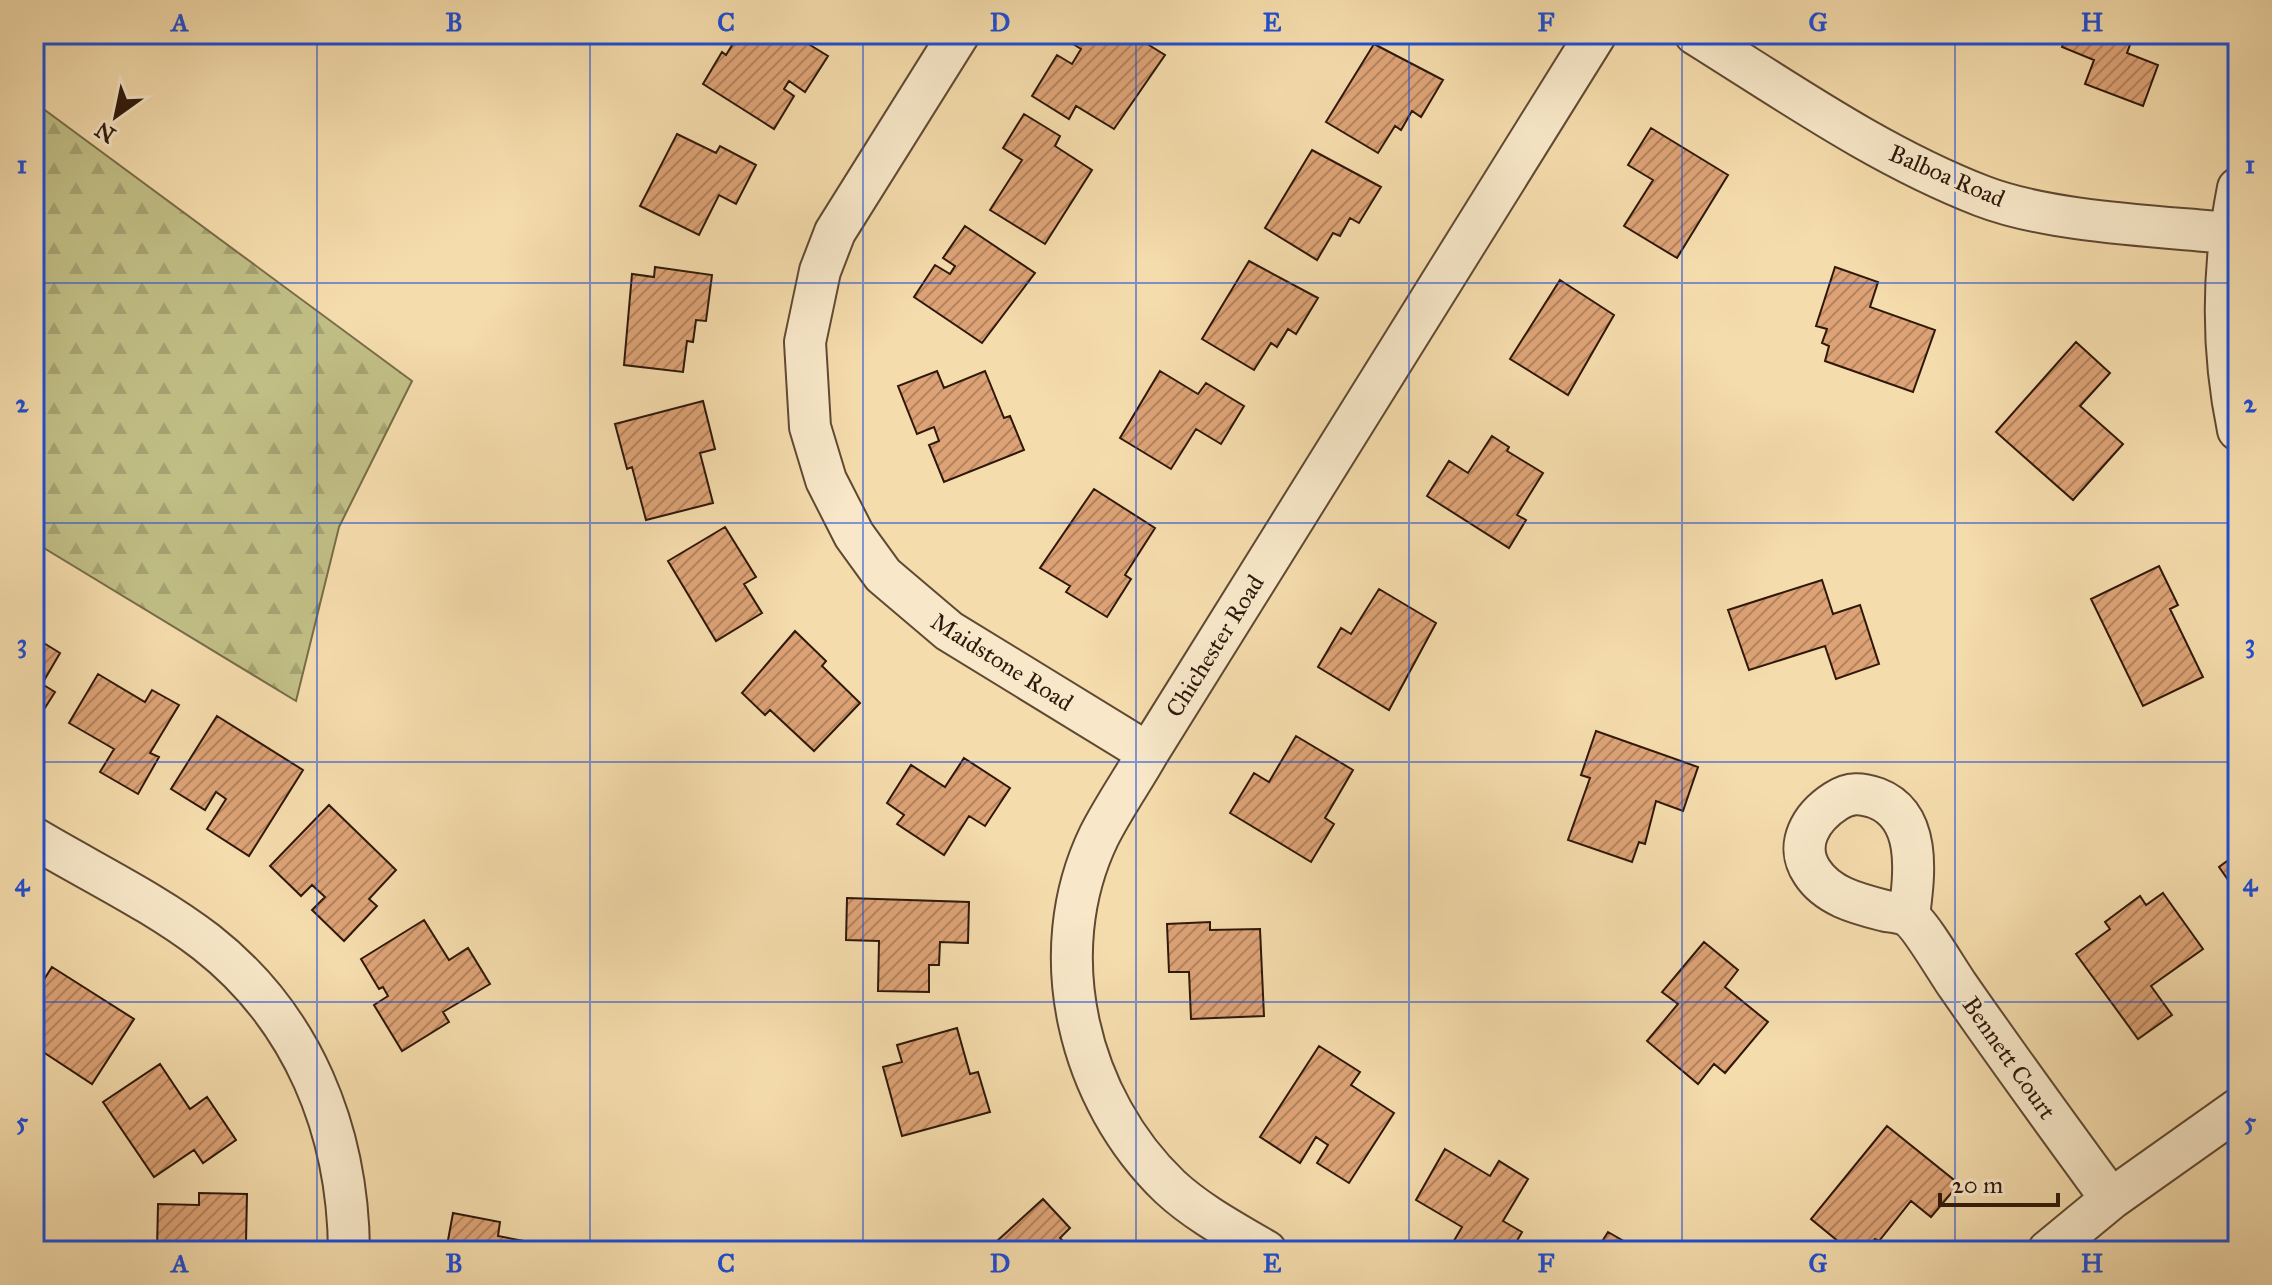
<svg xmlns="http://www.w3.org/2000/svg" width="2272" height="1285" font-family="'IM FELL Great Primer',serif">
<defs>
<pattern id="forest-firs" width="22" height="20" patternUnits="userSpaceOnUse" patternTransform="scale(2)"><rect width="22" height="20" fill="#c1bf86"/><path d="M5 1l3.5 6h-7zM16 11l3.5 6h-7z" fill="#a6a372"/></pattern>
<pattern id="building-hatch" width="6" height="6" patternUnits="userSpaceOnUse" patternTransform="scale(2)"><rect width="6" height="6" fill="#dda376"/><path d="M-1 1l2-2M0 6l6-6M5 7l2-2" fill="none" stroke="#b4845f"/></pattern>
</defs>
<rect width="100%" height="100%" fill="#f5dcac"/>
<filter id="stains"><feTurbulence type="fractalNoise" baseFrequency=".0025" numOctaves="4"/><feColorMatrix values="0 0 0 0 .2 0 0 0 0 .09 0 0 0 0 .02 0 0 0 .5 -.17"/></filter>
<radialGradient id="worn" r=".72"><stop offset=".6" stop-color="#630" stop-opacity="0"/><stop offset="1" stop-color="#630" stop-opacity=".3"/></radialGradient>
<path fill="url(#forest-firs)" stroke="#786c48" stroke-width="2" d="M34,102L412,381L339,527L296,701L34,542Z"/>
<path fill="url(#building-hatch)" stroke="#2f180b" stroke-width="2" d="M722,34H792L828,56L805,92L789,81L784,89L794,96L774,129L703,84L722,52L726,55L734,42Z
M1079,34H1131L1165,55L1114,129L1076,106L1069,119L1032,96L1057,55L1072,64L1081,49L1073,44Z
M2067,34H2134L2127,53L2158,65L2143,106L2085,84L2094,60L2062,47Z
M1374,44L1443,80L1421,117L1412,111L1401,130L1395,126L1378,153L1326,122Z
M1024,114L1060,136L1055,146L1092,170L1045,244L990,210L1022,160L1003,148Z
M1651,128L1728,175L1677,258L1624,226L1653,180L1628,165Z
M677,134L716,153L720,146L756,165L736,204L719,195L699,235L640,206Z
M1312,150L1381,187L1359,223L1350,218L1340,236L1333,233L1317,260L1265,228Z
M965,226L1035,273L982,343L914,297L935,265L950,274L955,266L943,258Z
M1249,261L1318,298L1296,334L1288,329L1277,347L1271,343L1254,370L1202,339Z
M655,267L712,275L706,321L696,320L693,342L687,341L683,372L624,365L632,274L654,277Z
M1835,267L1878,282L1870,307L1935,330L1913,392L1825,361L1829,346L1822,343L1827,329L1816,326Z
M1560,280L1614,315L1568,395L1510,359Z
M2076,342L2110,373L2080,406L2123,444L2073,500L1996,432Z
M937,371L944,388L985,371L1004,418L1010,416L1024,450L944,482L929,445L939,441L934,427L917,434L898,386Z
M1160,371L1198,394L1206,383L1244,406L1221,444L1196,429L1171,469L1120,438Z
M703,401L715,449L700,453L713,503L646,520L632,467L627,469L615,424Z
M1492,436L1509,447L1507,451L1543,473L1517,515L1526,520L1509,548L1427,496L1449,461L1468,473Z
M1094,489L1155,528L1125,575L1131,579L1107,617L1066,592L1070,586L1040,568Z
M725,527L756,577L744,584L762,613L716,641L668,561Z
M2159,566L2178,605L2170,609L2203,677L2143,706L2091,599Z
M1822,580L1833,614L1860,605L1879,664L1836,679L1825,646L1749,670L1728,610Z
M1379,589L1436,623L1389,710L1318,667L1341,628L1351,634Z
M795,631L826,661L822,666L860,703L814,751L770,710L765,715L742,693Z
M34,637L60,653L42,684L55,692L34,725Z
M98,674L145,702L152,690L179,705L150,753L159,757L138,794L100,772L114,749L69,723Z
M217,716L303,770L249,856L207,829L226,799L216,792L205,810L171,789Z
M1596,731L1698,767L1683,811L1656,801L1645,844L1639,842L1632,862L1568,840L1590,778L1581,775Z
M1296,736L1353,770L1325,818L1334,824L1311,862L1230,813L1254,773L1269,782Z
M964,758L1010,788L985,826L969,816L944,855L897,824L904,815L887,803L911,765L945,787Z
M329,805L396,870L369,899L377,906L344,941L312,910L325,897L312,885L301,896L270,866Z
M2238,853V894L2219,867Z
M2163,893L2203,949L2151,986L2172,1015L2138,1039L2076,954L2110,929L2105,922L2140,896L2146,905Z
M847,898L969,902L968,943L940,942L939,965H929V992L878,991L879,941L846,940Z
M424,920L449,960L468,948L490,984L443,1012L449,1022L402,1051L374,1005L388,996L383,987L379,989L361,959Z
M1210,922V930L1260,929L1264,1016L1191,1019L1189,972H1169L1167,924Z
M1704,942L1738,970L1725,987L1768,1022L1725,1073L1714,1064L1698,1084L1647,1041L1678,1004L1662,992Z
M52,967L134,1019L92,1084L34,1046V995Z
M957,1028L970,1074L978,1072L990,1112L902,1136L883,1067L902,1062L897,1045Z
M1319,1046L1360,1072L1351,1085L1394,1113L1349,1183L1317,1163L1328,1145L1316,1137L1300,1163L1260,1137Z
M160,1064L190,1109L207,1097L236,1140L203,1163L194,1150L154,1177L103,1102Z
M1887,1126L1959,1184L1931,1217L1911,1201L1879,1241L1875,1239L1865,1251H1850L1811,1219Z
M1445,1149L1490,1176L1499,1161L1528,1179L1503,1221L1522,1232L1511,1251H1448L1462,1227L1416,1200Z
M199,1193L247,1194L246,1242L229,1241L228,1251H157L158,1204L199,1205Z
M1043,1199L1070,1228L1060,1238L1072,1251H986Z
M453,1213L500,1222L498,1236L540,1244L539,1251H446Z
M1608,1232L1641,1251H1596Z"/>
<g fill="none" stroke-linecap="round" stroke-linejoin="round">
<g stroke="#604933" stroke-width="44">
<path id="street" d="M959,34L835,232L820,271L805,342L810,427L826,480L854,535L883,575L949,631L1148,753
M1695,34C1788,92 1879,156 1982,196C2049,222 2156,226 2229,233
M2238,188C2222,269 2221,348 2238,430
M34,838C91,872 154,902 206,942C303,1018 348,1130 349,1251
M1909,916C1914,876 1923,816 1876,798C1861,793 1850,792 1836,801C1811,817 1794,845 1812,872C1828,897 1859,904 1886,911C1892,912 1904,913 1909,917C1921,925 1948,972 1958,986C2008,1058 2059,1128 2111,1199
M1266,1251C1234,1232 1198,1213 1170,1187C1079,1100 1042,954 1099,836C1113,808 1132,781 1148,753L1596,34
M2048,1251L2111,1199L2238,1109"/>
</g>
<use href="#street" stroke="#f8e8c9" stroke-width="40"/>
</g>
<path fill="none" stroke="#1d4ed8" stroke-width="2" stroke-opacity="0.55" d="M317,34V1251M590,34V1251M863,34V1251M1136,34V1251M1409,34V1251M1682,34V1251M1955,34V1251M34,283H2238M34,523H2238M34,762H2238M34,1002H2238"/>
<g text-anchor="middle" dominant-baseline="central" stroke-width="6" stroke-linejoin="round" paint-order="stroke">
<g font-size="24" fill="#2f180b" stroke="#f8e8c9">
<text transform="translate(1947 176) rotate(23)">Balboa Road</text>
<text transform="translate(1215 646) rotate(-58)">Chichester Road</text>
<text transform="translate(1002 662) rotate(32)">Maidstone Road</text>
<text transform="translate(2009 1058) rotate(55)">Bennett Court</text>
</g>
</g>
<rect width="2272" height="1285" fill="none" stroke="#f5dcac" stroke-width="88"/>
<g transform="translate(116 116) rotate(213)" stroke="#f8e8c9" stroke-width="6" paint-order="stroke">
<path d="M0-6L14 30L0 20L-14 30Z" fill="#2f180b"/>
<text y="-12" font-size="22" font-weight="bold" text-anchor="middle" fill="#2f180b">N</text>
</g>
<path d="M1940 1193v12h118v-12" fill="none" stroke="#2f180b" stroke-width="4"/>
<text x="1952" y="1193" font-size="24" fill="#2f180b" stroke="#f8e8c9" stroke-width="6" paint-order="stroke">20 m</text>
<rect x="44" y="44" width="2184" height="1197" fill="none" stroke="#1d4ed8" stroke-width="3"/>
<g font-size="26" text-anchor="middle" font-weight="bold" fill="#1d4ed8">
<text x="180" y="31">A</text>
<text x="454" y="31">B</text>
<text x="726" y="31">C</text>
<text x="1000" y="31">D</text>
<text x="1272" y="31">E</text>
<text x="1546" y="31">F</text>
<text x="1818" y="31">G</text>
<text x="2092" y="31">H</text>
<text x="22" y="173">1</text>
<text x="2250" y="173">1</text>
<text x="22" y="412">2</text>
<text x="2250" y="412">2</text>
<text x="22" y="652">3</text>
<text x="2250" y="652">3</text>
<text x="22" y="891">4</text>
<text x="2250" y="891">4</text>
<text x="22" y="1130">5</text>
<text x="2250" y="1130">5</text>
<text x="180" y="1272">A</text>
<text x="454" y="1272">B</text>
<text x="726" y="1272">C</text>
<text x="1000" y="1272">D</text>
<text x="1272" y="1272">E</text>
<text x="1546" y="1272">F</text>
<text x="1818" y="1272">G</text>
<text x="2092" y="1272">H</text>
</g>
<rect width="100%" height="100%" filter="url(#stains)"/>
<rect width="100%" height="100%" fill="url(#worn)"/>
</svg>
